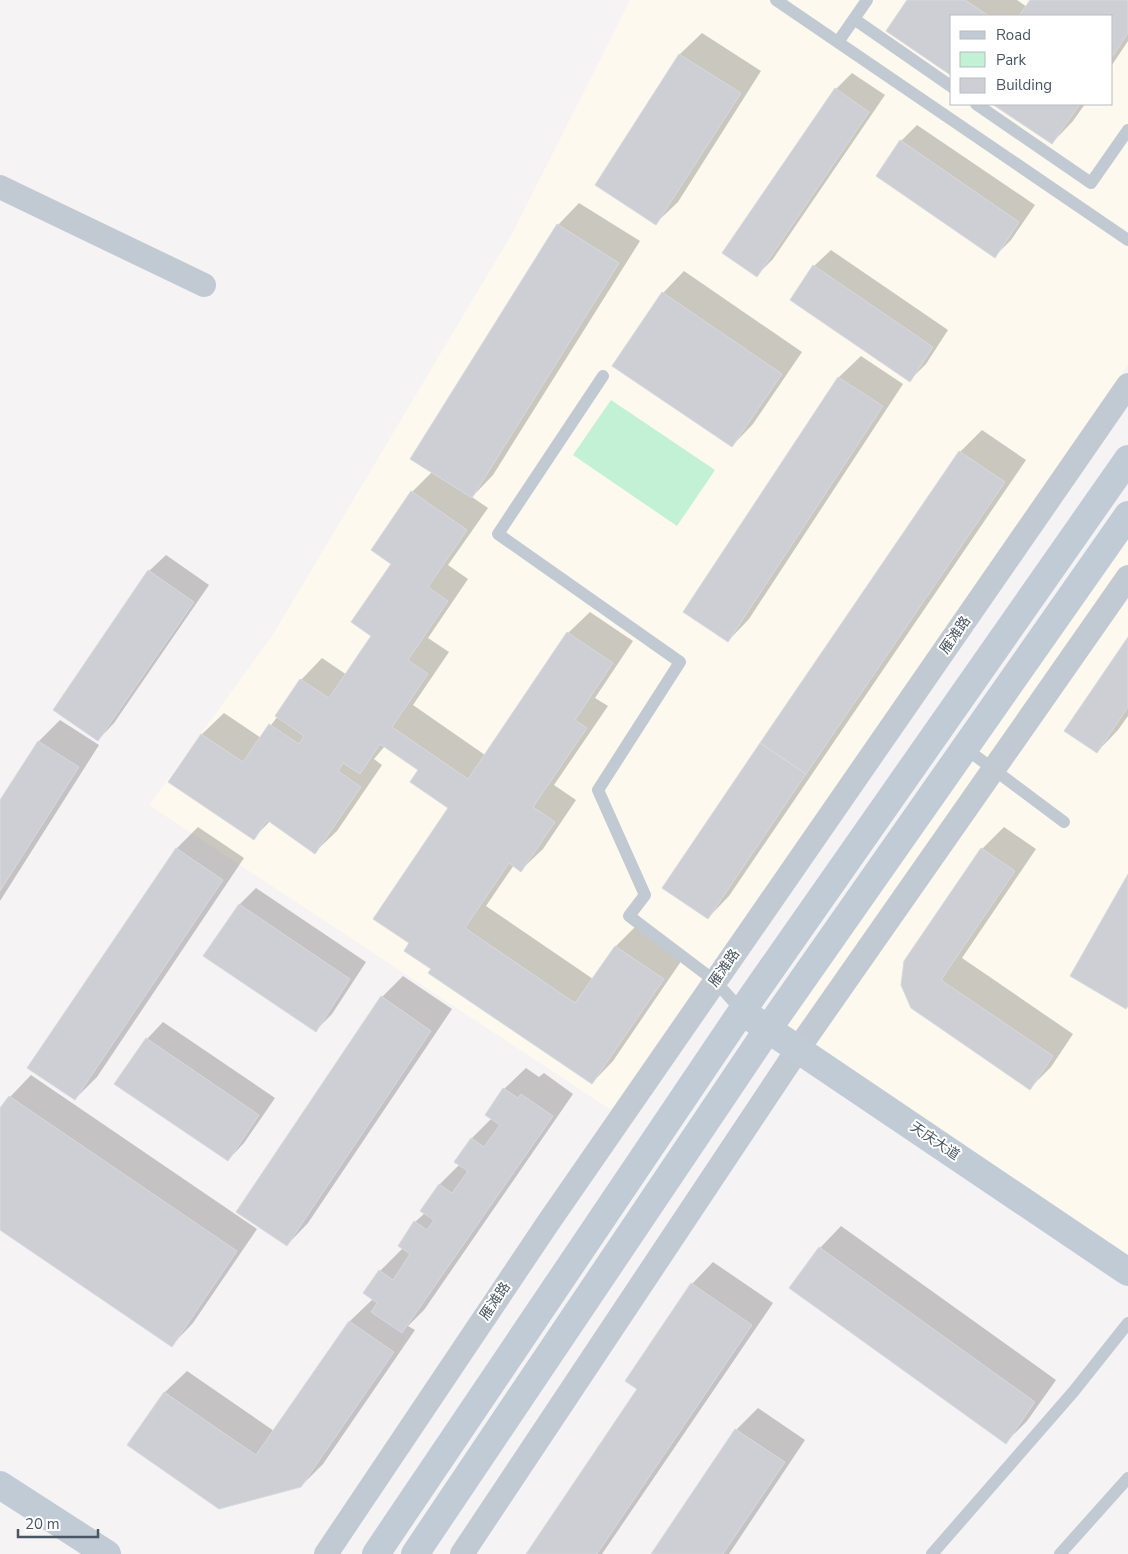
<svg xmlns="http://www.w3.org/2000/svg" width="1128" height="1554" font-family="'Nunito Sans','Noto Sans SC',sans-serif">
<rect width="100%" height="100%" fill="#f5f3f3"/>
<path fill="#fdf9ef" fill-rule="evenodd" d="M630,0H1128V365L611,1110L149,805L272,636L513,232ZM952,16H1112V104H952Z
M1128,515V1272L768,1029Z"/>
<path fill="#c3f1d5" d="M611,400L715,470L677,526L573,455Z"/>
<path fill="#0003" d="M908,0H1017L1027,7L1031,0H1128V41L1112,65V16H952Z
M702,33L761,71L678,202L656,223L597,185L680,54Z
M852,73L885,95L773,259L757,275L836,89Z
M995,104H1085L1073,121L1052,143Z
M917,125L1035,205L1011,240L995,256L901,141Z
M579,203L640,241L493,475L472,497L488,508L448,565L468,579L428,638L449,652L413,705L485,755L568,633L590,612L633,641L595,698L608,706L554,785L576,800L543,849L521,870L514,865L486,906L593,979L616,946L637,925L684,957L613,1061L592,1083L432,969L410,943L450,808L420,770L385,746L374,759L382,765L337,831L315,852L270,821L254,838L170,781L202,734L224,713L261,738L278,716L277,715L301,680L322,658L347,675L373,636L412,492L432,472L558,225Z
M831,250L948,330L926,364L910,380L814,266Z
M684,271L802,352L753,424L732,446L663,293Z
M861,356L903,384L749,619L728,641L685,612L839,377Z
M982,430L1026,460L729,896L708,918L664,888L960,452Z
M166,555L209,585L114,723L98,740L149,571Z
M1128,639V716L1118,730L1097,752Z
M60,720L99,745L0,901V802L39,741Z
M198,827L244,858L97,1077L75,1099L176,849Z
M1004,827L1036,849L962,958L1073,1034L1051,1067L1030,1088L912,1007L902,985L906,961L982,849Z
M256,888L366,962L332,1014L316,1030L239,905Z
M403,976L452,1009L308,1223L287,1245L382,997Z
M163,1022L275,1098L244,1143L228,1160L147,1039Z
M526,1068L539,1077L544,1073L573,1094L424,1310L408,1326L415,1330L323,1464L301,1486L129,1445L165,1392L187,1371L274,1431L350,1321L373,1299L365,1293L380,1271L403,1248L415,1222L425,1213L422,1211L440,1184L460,1164L456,1161L472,1138L492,1118L504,1089Z
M31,1075L257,1229L193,1323L172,1345L0,1228V1111L10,1097Z
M841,1226L1056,1380L1027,1421L1006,1442L820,1248Z
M713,1262L773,1303L602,1554H527L639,1389L692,1284Z
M758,1408L805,1440L729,1554H653L736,1430Z"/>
<path fill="#cdcfd5" stroke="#d7d9de" d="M907,0H965L989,16H952V76L886,31Z
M1030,0H1128V33L1112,57V16H1019Z
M679,54L741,93L656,225L595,185Z
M835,88L869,112L757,277L722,253Z
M992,104H1080L1052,144Z
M900,140L1019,222L995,258L876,176Z
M557,224L619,263L472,498L410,459Z
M813,265L933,347L910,382L790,300Z
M662,292L782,374L732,447L612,366Z
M838,377L883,406L728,642L683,612Z
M959,451L1005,482L806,774L760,743Z
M411,491L467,530L428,587L448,601L408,660L428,674L392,727L468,779L567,632L613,663L575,720L587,728L533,807L555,822L521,872L509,863L465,928L575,1003L615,946L664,979L592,1084L428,973L431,969L404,951L409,943L373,919L448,808L410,782L418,770L380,744L360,774L343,763L338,771L361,787L315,854L267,820L254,840L168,782L201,734L243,762L269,724L299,744L304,736L275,716L300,679L329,698L371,636L351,622L391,564L371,550Z
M148,570L194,602L98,741L53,710Z
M1128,637V707L1097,753L1064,731Z
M38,741L79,767L0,891V800Z
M760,743L806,774L708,919L662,888Z
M176,848L223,880L75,1100L27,1068Z
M981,848L1015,871L941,980L1053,1056L1030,1090L911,1008L901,985L904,961Z
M1128,874V1006L1126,1009L1070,976Z
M239,904L350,979L316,1032L203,956Z
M381,996L431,1031L287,1246L236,1212Z
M146,1038L259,1115L228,1161L114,1084Z
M503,1088L518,1098L521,1094L553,1116L402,1333L371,1312L377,1303L363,1293L379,1270L393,1280L410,1254L398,1246L414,1221L427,1230L434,1220L420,1211L439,1184L452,1193L468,1171L454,1162L471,1138L484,1147L500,1125L485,1115Z
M9,1096L237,1251L172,1347L0,1230V1108Z
M819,1247L1035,1402L1006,1444L789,1288Z
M691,1283L752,1325L597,1554H526L637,1389L625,1381Z
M349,1321L394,1352L301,1487L219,1509L127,1445L164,1392L256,1455Z
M735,1429L785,1462L723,1554H651Z"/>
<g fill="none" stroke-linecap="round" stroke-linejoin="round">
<path stroke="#c1cad2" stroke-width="12" d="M776,0L1128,240
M854,19L952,87
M838,42L867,0
M976,104L1091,183L1128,130
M603,376L498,534L680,662L598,790L645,895L629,916L715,981L742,1011
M965,748L1064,822
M932,1554L1074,1391L1128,1323
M1060,1554L1128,1478"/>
<path stroke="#c1cad2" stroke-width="24" d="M0,187L204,285
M326,1554L548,1223L1128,385
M462,1554L798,1049L1128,577"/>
<path stroke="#c1cbd6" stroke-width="28" d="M753,1019L1128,1272
M0,1485L107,1554
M376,1554L742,1011L1128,459
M415,1554L768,1029L1128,515"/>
</g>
<g text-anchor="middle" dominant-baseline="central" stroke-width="4" stroke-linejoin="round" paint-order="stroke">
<g font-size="14" fill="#4a5661" stroke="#fff">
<text transform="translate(955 635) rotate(-55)">雁滩路</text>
<text transform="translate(724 968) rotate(-55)">雁滩路</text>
<text transform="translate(935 1141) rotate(34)">天庆大道</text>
<text transform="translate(495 1301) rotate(-56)">雁滩路</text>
</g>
</g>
<rect x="950" y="15" width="162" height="90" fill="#ffffff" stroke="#b7bbc0"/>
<rect x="960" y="31" width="25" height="8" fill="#c1cbd6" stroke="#b7bbc0"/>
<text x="996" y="40" font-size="15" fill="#4a5661">Road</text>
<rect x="960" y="52" width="25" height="15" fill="#c3f1d5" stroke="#b7bbc0"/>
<text x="996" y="65" font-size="15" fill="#4a5661">Park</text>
<rect x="960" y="78" width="25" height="15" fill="#cdcfd5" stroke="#b7bbc0"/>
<text x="996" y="90" font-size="15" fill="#4a5661">Building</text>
<path d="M18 1529v8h80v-8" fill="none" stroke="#4a5661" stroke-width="2.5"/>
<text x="25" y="1529" font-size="15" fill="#4a5661" stroke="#ffffff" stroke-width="4" paint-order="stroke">20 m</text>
</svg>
